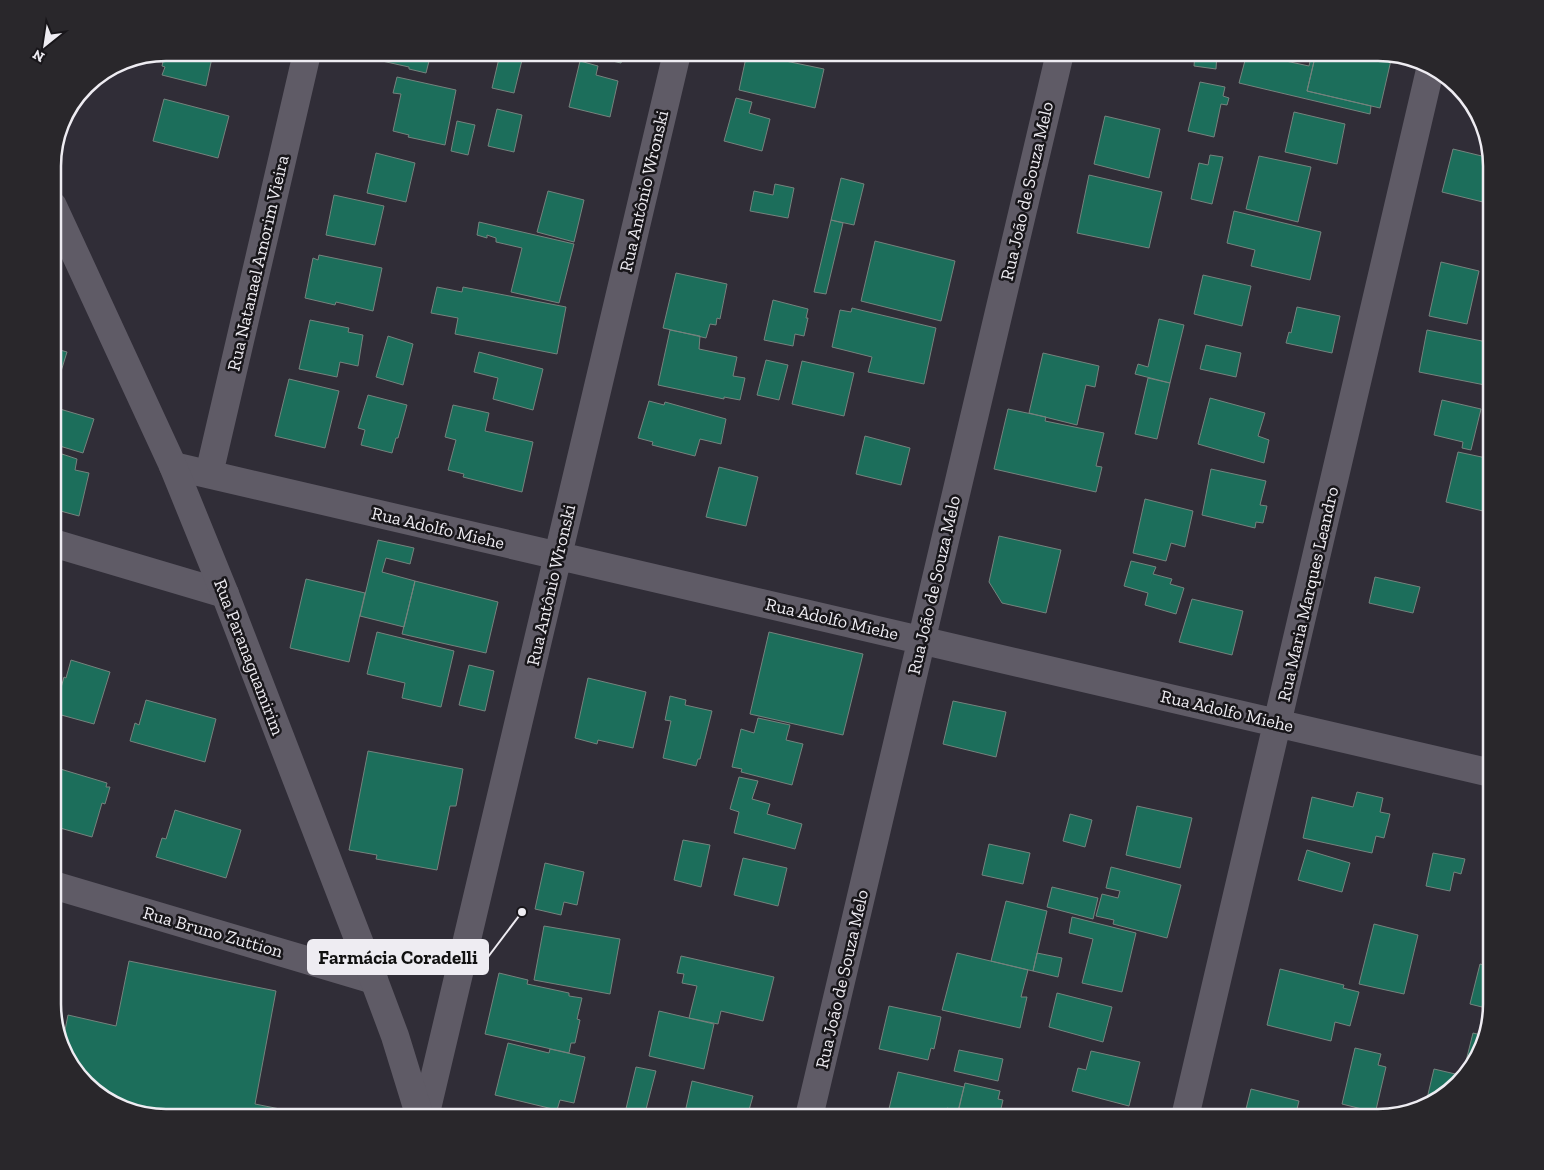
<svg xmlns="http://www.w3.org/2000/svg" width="1544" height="1170" font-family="'Zilla Slab',serif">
<rect width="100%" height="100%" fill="#302d37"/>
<path fill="#1c6e5b" stroke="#75837e" d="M165,53H213L206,86L162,75L165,67L162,66Z
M365,53H431L426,73L409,69V67L364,57Z
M578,53H624L621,63Z
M747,53L824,69L815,108L739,90Z
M1195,53H1217L1216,69L1194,66Z
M1247,53H1283L1281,60L1309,66L1312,53H1316L1307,91L1371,106L1370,114L1239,83Z
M1316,53H1358L1391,60L1380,108L1307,91Z
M500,54L522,60L514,93L492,88Z
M580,61L598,66L596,75L618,81L610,117L569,107Z
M397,77L456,90L445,145L408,137L409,135L393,131L401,94L393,93Z
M1200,82L1225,87L1223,96L1229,98L1227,105L1221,104L1214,137L1188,131Z
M736,98L752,102L749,113L770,119L762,151L724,141Z
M164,99L229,116L218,158L153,141Z
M497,109L522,115L514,152L488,146Z
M1294,112L1345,124L1337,164L1285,152Z
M1105,116L1160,129L1149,178L1094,164Z
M457,121L475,125L468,155L451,151Z
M1453,149L1490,158L1491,166V204L1442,192Z
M376,153L415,163L406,202L367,193Z
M1210,155L1223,157L1212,204L1191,199L1199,163L1208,165Z
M1259,156L1311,167L1298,222L1246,209Z
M1089,175L1162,192L1149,248L1077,233Z
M841,178L864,184L854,225L831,220Z
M775,184L794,188L788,218L750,211L754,191L773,195Z
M548,191L584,200L574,242L537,232Z
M334,195L384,206L375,245L326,235Z
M1234,211L1321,232L1310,280L1251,266L1255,250L1227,243Z
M831,220L843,223L826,294L814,292Z
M479,222L574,244L559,303L511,292L522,248L496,242V238L487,235V238L477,235Z
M875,241L955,261L941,321L861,301Z
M319,255L382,268L373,311L336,302L335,305L305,298L313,258L318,260Z
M1441,262L1479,271L1467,324L1429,316Z
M676,273L727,284L720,319L717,318L716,325L710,324L706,338L663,328Z
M1203,275L1251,286L1242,326L1194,314Z
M437,287L462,292L463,287L566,307L557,354L455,334L458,318L431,313Z
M773,300L808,309L806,318H808L804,336L795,334L793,346L764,340Z
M1297,307L1340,316L1332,353L1286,343L1289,332L1291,333Z
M852,308L936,328L924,384L868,372L872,357L832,347L840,310L851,312Z
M1159,319L1184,325L1170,383L1135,374L1138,364L1148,367Z
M310,320L349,328L348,332L363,335L358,366L340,362L337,377L299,369Z
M670,330L700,336L699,349L737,357L733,376L745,378L740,400L724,397V399L658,385Z
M1427,330L1487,342V345L1491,346V378L1490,386L1419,372Z
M388,336L413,344L403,385L376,377Z
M1206,345L1241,353L1236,377L1200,369Z
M53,348L67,352L54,394H53Z
M479,352L543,369L533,410L493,399L498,378L474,372Z
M1043,353L1099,366L1095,387L1086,385L1077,425L1029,413Z
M766,360L788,365L779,400L757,395Z
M802,361L854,373L844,416L792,404Z
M1148,378L1170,383L1157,439L1135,434Z
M289,379L339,391L325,448L275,436Z
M368,395L407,405L398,438H396L392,453L361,445L365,430L358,428Z
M1210,398L1265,413L1258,436L1269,440L1264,463L1198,444Z
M1442,400L1481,409L1471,450L1462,448L1463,442L1434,435Z
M649,401L664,405L665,402L726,419L721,444L700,439L695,456L652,445L653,442L638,438Z
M453,405L489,413L485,431L533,442L522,492L463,477L464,474L448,470L456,440L445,437Z
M53,407L94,419L83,453L53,444Z
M1008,409L1046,417L1045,421L1104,433L1096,466L1102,467L1096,492L994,469Z
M865,436L910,448L901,485L856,474Z
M53,451L77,459L75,470L89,473L79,516L53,509Z
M1458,452L1491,459V493L1487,512L1446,502Z
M719,467L758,477L746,526L706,517Z
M1211,469L1266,481L1260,505L1267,506L1263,523L1256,522L1255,528L1202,515Z
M1145,499L1193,511L1185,547L1171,543L1166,561L1133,553Z
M999,536L1061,550L1046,613L1002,603L989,582Z
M378,540L414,548L410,564L386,558L382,572L415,581L404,627L360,616Z
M1131,561L1156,567L1153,574L1172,579L1170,584L1184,588L1176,614L1145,605L1148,593L1124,586Z
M1375,577L1420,587L1413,613L1369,603Z
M306,579L365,593L349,662L290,648Z
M415,581L498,602L486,653L402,634Z
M1192,599L1243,611L1232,655L1179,642Z
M377,632L454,651L441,707L402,698L405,683L367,674Z
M769,632L863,654L843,735L750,714Z
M71,660L110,672L94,724L54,713L64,677L66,678Z
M469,665L494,671L485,711L459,705Z
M588,678L646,692L633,748L598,740L597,744L575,738Z
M670,696L686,700L685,705L712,711L700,759H698L696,766L663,758L671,721L665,720Z
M146,700L216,719L205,762L130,741L135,723L139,725Z
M953,701L1006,712L996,757L943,744Z
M758,718L790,725L786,740L803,744L792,785L741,772L742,769L732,767L741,729L754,733Z
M368,751L463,769L456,806H450L437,870L376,859L377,855L349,850Z
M57,768L107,783L106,787H110L105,804L102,803L92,837L53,826V784Z
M739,777L758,781L752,799L770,804L767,814L802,824L795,849L734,833L739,812L730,809Z
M1357,792L1383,798L1380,812L1390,814L1384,838L1376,836L1372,853L1303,838L1312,797L1353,807Z
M1137,806L1192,818L1180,868L1126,855Z
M175,810L241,830L226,878L156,857L162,838L166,839Z
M1070,814L1092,820L1085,847L1063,841Z
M683,840L710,845L701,887L674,880Z
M989,844L1030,853L1023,884L982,875Z
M1307,850L1350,863L1342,892L1298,880Z
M1433,853L1465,859L1461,874L1454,872L1450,891L1426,886Z
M743,858L787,868L778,906L734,895Z
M545,863L584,872L577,905L564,902L561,915L535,909Z
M1111,867L1181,885L1167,938L1113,924L1114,920L1096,916L1102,894L1118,898L1120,891L1106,888Z
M1052,887L1098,898L1093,919L1047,907Z
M1006,901L1047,911L1033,971L991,961Z
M1072,917L1136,933L1122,992L1082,983L1093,939L1069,933Z
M1491,921V952L1485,951Z
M1374,924L1418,935L1404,994L1359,984Z
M544,926L620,939L610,994L534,980Z
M957,953L1028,970L1021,997H1027L1020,1028L942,1010Z
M1037,953L1062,958L1058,977L1033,971Z
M681,956L774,977L763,1021L721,1011L718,1024L689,1018L697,986L682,983L684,974L677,973Z
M129,961L276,991L255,1104L320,1117H166L97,1094L64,1054L62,1045L68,1015L116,1026Z
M1480,964L1491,967V1004L1490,1009L1470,1004Z
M1280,969L1344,985L1343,988L1359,992L1350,1026L1335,1022L1331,1041L1267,1025Z
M499,973L528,980L527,984L569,993V996L582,998L577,1019L580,1020L575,1043H571L569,1053L485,1034Z
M1057,993L1112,1007L1103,1042L1049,1027Z
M889,1006L941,1017L934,1049L931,1048L928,1060L879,1049Z
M659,1011L714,1024L704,1069L649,1056Z
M1473,1033L1481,1035L1470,1066L1465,1065Z
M508,1043L549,1053L550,1049L585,1057L574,1103L560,1100L557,1110L495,1095Z
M1355,1048L1381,1054L1378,1065L1386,1067L1375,1114L1366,1112V1110L1342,1104Z
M959,1050L1003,1059L998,1081L954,1071Z
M1091,1051L1140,1062L1129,1106L1072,1091L1078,1068L1086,1070Z
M636,1067L656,1071L644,1117H624Z
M1434,1069L1464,1076L1425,1107Z
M898,1072L964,1087L958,1111L947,1108L945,1117H887Z
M692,1081L753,1096L747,1117H684Z
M965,1083L1000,1091L998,1099L1003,1100L999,1117H957Z
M1251,1089L1299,1101L1295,1117H1244Z"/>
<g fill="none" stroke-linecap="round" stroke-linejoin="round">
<path stroke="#5f5b66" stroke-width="28" d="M173,466L1491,773
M209,474L307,53
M53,543L225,594
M53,885L374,980
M425,1117L677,53
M809,1117L1060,53
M1185,1117L1430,70"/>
<path stroke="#5f5b66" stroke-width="28" d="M53,206L173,466L225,594L374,980L395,1036L420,1117"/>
</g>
<g text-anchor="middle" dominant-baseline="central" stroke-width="5" stroke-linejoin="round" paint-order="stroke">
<g font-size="18" fill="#eeecf2" stroke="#18161a">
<text transform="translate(644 191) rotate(-77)">Rua Antônio Wronski</text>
<text transform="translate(1027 191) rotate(-77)">Rua João de Souza Melo</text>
<text transform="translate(258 263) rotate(-77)">Rua Natanael Amorim Vieira</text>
<text transform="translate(438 528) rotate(13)">Rua Adolfo Miehe</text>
<text transform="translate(551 585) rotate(-77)">Rua Antônio Wronski</text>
<text transform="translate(934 585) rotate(-77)">Rua João de Souza Melo</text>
<text transform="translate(1308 594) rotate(-77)">Rua Maria Marques Leandro</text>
<text transform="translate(832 619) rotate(13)">Rua Adolfo Miehe</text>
<text transform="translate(249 657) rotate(69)">Rua Paranaguamirim</text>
<text transform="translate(1227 711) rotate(13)">Rua Adolfo Miehe</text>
<text transform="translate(213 932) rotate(16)">Rua Bruno Zuttion</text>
<text transform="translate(842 979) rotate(-77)">Rua João de Souza Melo</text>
</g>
</g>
<path d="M0 0H1544V1170H0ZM166 61H1378A105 105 0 0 1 1483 166V1004A105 105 0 0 1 1378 1109H166A105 105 0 0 1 61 1004V166A105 105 0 0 1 166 61Z" fill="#29272b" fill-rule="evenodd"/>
<path fill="none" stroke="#eeecf2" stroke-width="2.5" d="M166 61H1378A105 105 0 0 1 1483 166V1004A105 105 0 0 1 1378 1109H166A105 105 0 0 1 61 1004V166A105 105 0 0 1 166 61Z"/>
<path fill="none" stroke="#eeecf2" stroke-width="2" d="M522 912L488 957"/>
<circle fill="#eeecf2" stroke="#18161a" stroke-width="2" cx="522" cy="912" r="5"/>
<rect fill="#eeecf2" stroke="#eeecf2" stroke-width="2" x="308" y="940" width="180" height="34" rx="5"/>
<g font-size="19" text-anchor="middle" font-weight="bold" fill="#111">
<text x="398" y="964">Farmácia Coradelli</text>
</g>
<g transform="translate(45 45) rotate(210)" stroke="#18161a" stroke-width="4" paint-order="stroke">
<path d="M0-4L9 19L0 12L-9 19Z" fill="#eeecf2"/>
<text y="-8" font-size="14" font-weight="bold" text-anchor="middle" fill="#eeecf2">N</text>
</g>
</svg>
